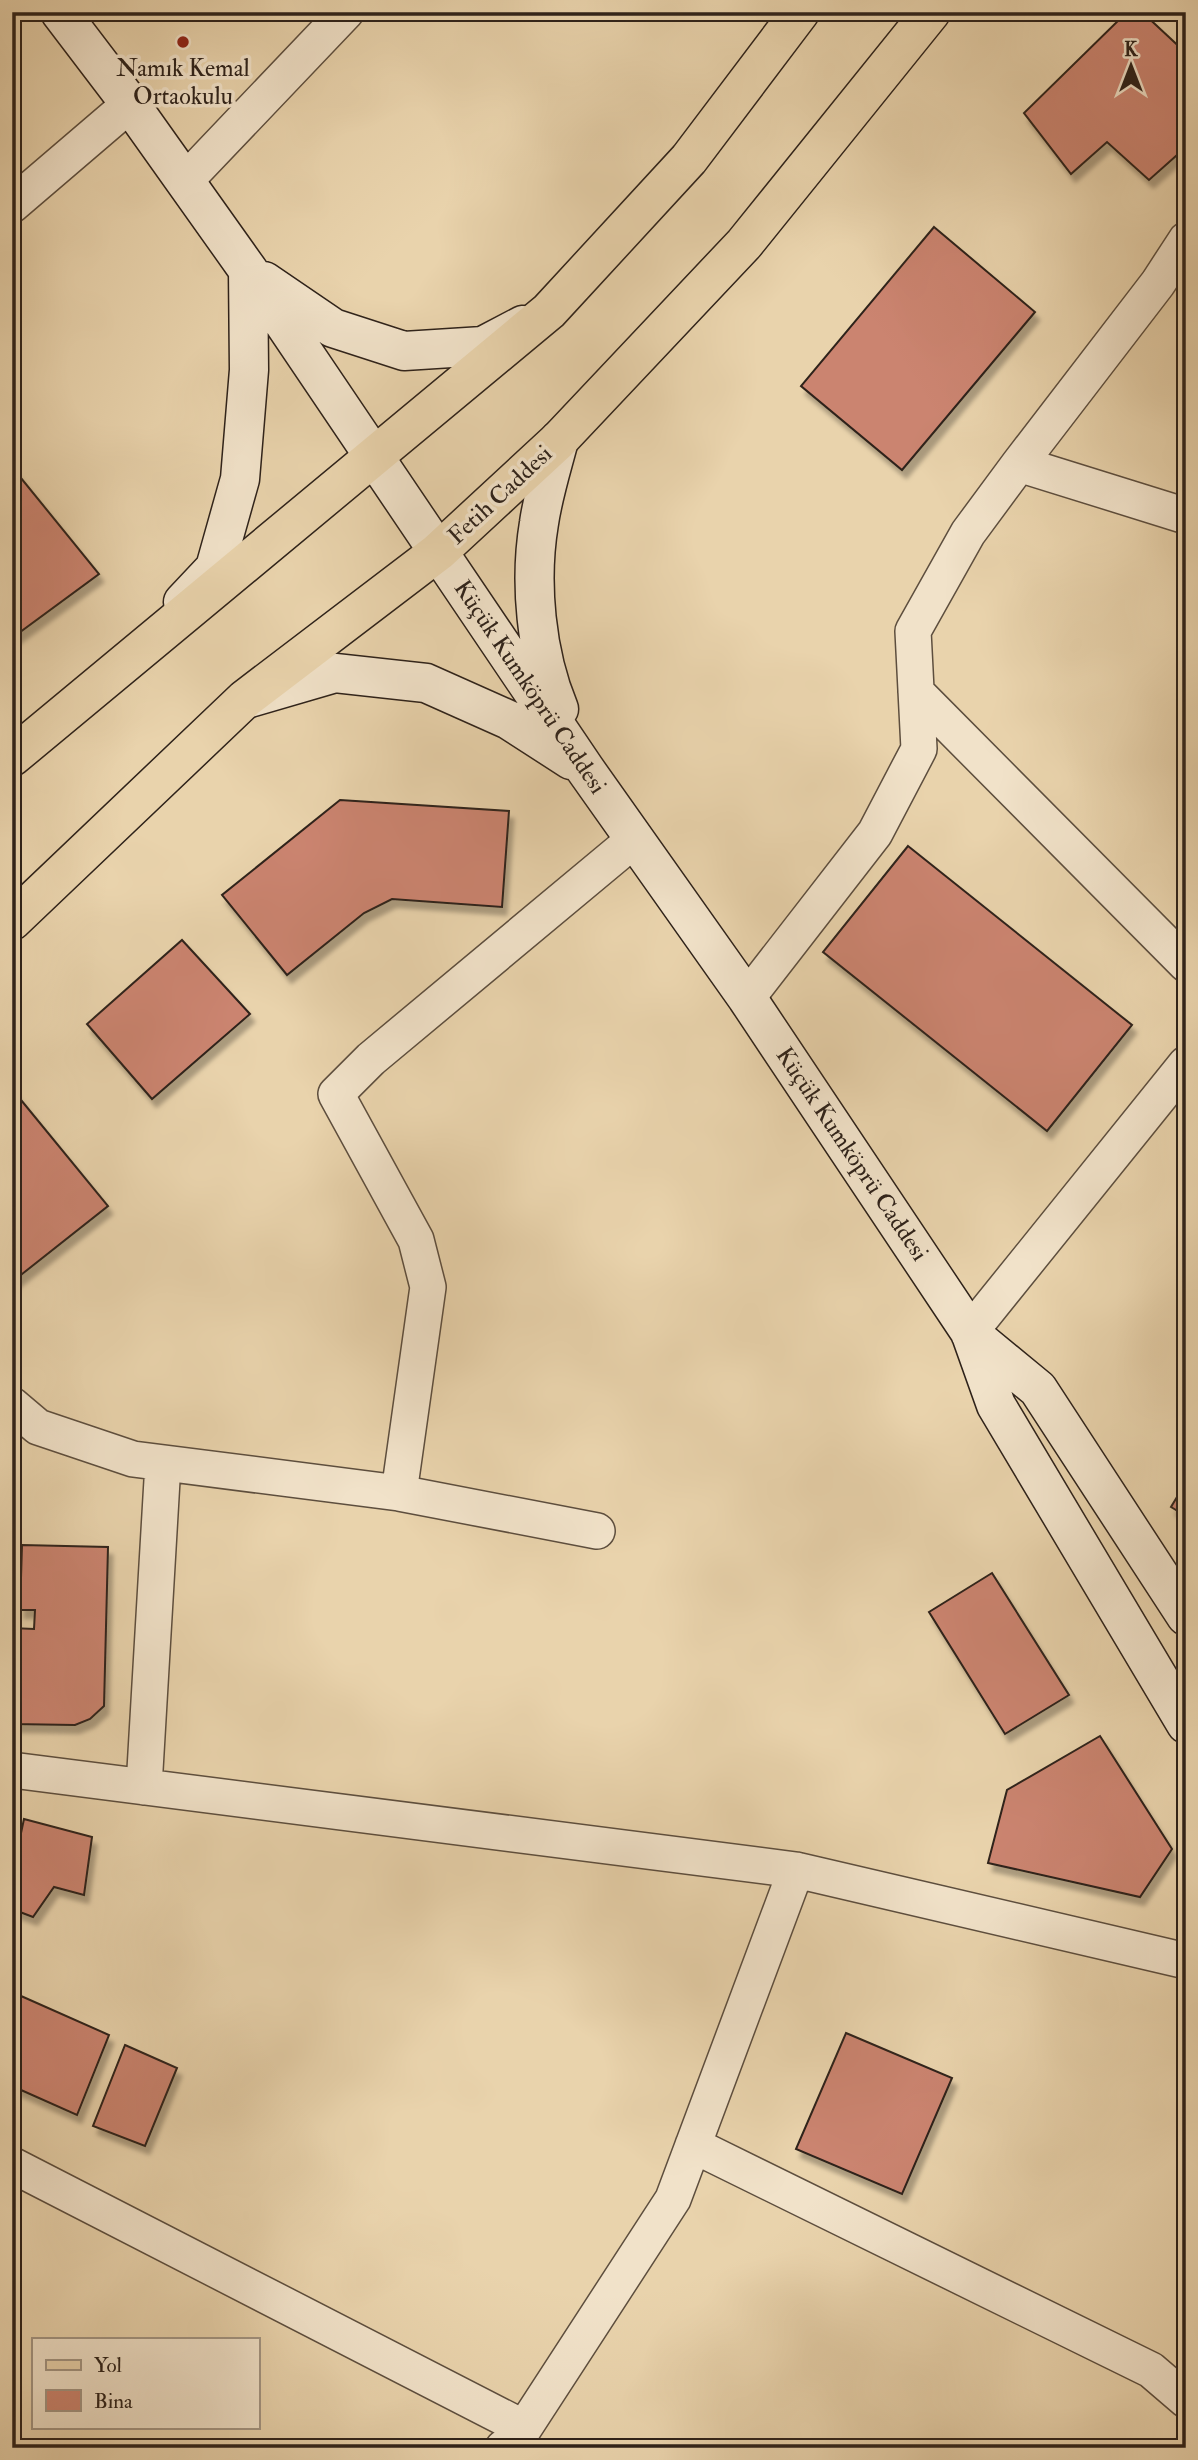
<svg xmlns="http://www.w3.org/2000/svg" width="1198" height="2460" font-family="'IM FELL Double Pica',serif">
<defs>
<filter id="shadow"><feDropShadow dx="4.5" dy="8" stdDeviation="2" flood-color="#0004"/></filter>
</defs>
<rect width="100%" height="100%" fill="#e9d3ac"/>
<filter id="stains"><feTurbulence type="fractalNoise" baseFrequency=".00286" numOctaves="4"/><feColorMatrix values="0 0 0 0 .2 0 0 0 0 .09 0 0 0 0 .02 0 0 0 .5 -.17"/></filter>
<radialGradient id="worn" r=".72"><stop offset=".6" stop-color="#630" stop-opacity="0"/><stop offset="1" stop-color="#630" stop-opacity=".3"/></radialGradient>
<path fill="#cb846f" stroke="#2e221a" stroke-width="2" filter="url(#shadow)" d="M1127,12H1142L1186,53V147L1149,180L1107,142L1071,174L1024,113Z
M934,227L1035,312L902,470L801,386Z
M12,467L99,574L12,638Z
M340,800L509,811L502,907L392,899L364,913L287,975L222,895Z
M908,846L1132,1025L1047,1131L823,952Z
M182,940L250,1014L152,1099L87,1024Z
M12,1089L108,1206L12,1282Z
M1186,1482V1516L1171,1507Z
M22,1545L108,1547L104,1706L90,1719L75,1725L12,1724V1628L34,1629L35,1610H20Z
M992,1573L1069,1695L1005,1734L929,1612Z
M1100,1736L1172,1849L1140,1897L988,1863L1007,1790Z
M24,1819L92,1837L84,1895L54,1887L33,1917L12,1909V1875Z
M12,1992L109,2035L77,2115L12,2086Z
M846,2033L952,2078L902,2194L796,2149Z
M125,2045L177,2068L145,2146L93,2126Z"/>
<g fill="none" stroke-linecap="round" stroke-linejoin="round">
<g stroke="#5d4e3e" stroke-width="38">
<path id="street" d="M185,181L346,12
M12,205L130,104
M1019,464L1158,283L1186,240
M916,692L1186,964
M747,998L875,833L919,749L913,631L968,533L1019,464L1186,516
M970,1332L1186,1064
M12,1405L38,1427L133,1459L399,1493L428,1287L416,1240L336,1094L371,1059L635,839
M399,1493L597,1531
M12,1770L796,1870L1186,1961
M144,1787L163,1463
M693,2145L1151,2370L1186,2400
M12,2165L524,2428
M503,2448L519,2436L673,2199L796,1870"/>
</g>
<g stroke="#2e221a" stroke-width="41">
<path id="secondary" d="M60,12L130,104L248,270L585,769L747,998L970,1332L996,1405L1186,1724
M264,281L333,328L404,351L483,346L523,325
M559,440C552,467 543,495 539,523C529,583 536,654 559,709
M183,602L215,568L240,479L249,370L248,270
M246,699L335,673L426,683L509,720L571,760
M970,1333L1038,1389L1186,1616"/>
</g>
<g stroke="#2e221a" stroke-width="41">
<path id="primary" d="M12,757L549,311L689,159L800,12
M12,921L245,699L438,552L559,440L744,244L931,12"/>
</g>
<use href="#street" stroke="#f1e2c9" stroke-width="35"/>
<use href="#secondary" stroke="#f1e2c9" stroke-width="38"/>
<use href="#primary" stroke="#e9d3ac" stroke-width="38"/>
</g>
<circle fill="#8f2418" stroke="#f1e2c9" stroke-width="2.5" cx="183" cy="42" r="7"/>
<g text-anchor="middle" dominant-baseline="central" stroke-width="7" stroke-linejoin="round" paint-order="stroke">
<g font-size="24" fill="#2e221a" stroke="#f1e2c9">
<text x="183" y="68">Namık Kemal<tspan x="183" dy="28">Ortaokulu</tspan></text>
</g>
<g font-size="24" fill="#2e221a" stroke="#f1e2c9">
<text transform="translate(500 495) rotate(-43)">Fetih Caddesi</text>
<text transform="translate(530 687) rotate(56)">Küçük Kumköprü Caddesi</text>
<text transform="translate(852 1154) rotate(56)">Küçük Kumköprü Caddesi</text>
</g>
</g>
<rect width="1198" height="2460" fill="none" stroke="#e9d3ac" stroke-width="42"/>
<rect x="14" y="14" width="1170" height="2432" fill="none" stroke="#2e221a" stroke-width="3.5"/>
<rect x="21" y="21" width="1156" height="2418" fill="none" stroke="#2e221a" stroke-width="2"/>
<rect x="32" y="2338" width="228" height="91" fill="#f1e2c9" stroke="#a39583" stroke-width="2"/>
<rect x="46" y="2360" width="35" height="10" fill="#e9d3ac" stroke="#a39583" stroke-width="2"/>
<text x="94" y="2372" font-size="21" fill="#2e221a">Yol</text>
<rect x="46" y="2390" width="35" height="21" fill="#cb846f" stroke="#a39583" stroke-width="2"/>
<text x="94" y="2408" font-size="21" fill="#2e221a">Bina</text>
<g transform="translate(1131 66)" stroke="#f1e2c9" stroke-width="5" paint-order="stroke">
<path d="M0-5L12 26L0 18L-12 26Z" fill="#2e221a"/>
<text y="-10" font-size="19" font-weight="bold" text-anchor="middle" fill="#2e221a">K</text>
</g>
<rect width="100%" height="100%" filter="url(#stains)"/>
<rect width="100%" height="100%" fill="url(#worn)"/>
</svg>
